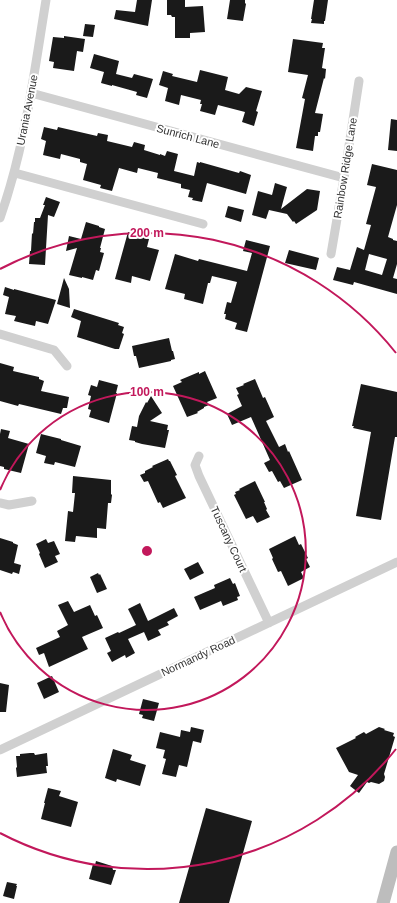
<svg xmlns="http://www.w3.org/2000/svg" width="397" height="903" font-family="Helvetica,sans-serif">
<rect width="100%" height="100%" fill="#fff"/>
<path fill="#1a1a1a" fill-rule="evenodd" d="M137,0H152L148,26L114,19L116,10L135,12Z
M167,0H185V7L203,6L205,32L190,33V38H175V17H172L171,15H167Z
M230,0H245V3L246,4L243,21L227,19Z
M314,0H328L325,21H324V24L311,23L312,19H311Z
M85,24L95,25L93,37L83,36Z
M64,36L85,39L83,52L77,51L74,71L53,68L54,62L49,61L53,37L64,38Z
M293,39L323,43L322,48H325L322,68L326,69L325,79L324,78L315,113L323,114L320,132H318V136H315L313,151L296,148L305,99L302,98L308,75L288,72Z
M94,54L119,61L116,74L132,78L134,74L153,79L147,98L136,95L137,92L112,85V86L101,83L104,72L90,68Z
M200,70L228,77L225,90L239,94L246,87L262,91L256,111L258,112L254,126L242,122L245,112L218,105L215,115L200,111L202,104H200L201,100L181,95L179,105L165,101L168,88L159,85L163,71L173,74L172,76L197,82Z
M391,119L397,120V151L388,150Z
M44,127L57,130L58,127L97,136L98,133L108,135L107,141L132,147L134,142L145,145L144,150L160,155V154L165,156L167,151L178,154L174,171L194,176L197,162L200,163V162L239,173L240,171L251,175L246,194L207,183L202,202L192,200L193,198L188,197L190,190L181,188V184L157,178L158,173L138,168L137,173L119,168L112,191L100,188L101,185L83,180L87,164L80,162V159L61,154L60,159L43,155L46,141L41,139Z
M372,164L397,170V205L388,237L393,239V240L397,241V264L393,278L397,279V294L354,282L353,285L333,280L337,267L350,270L357,247L364,250L371,225L366,224L376,187L367,185ZM369,254L387,259L382,275L365,270Z
M275,183L287,187L281,209L307,189L320,191L317,210L296,224L294,221L293,222L287,214L269,210L266,219L252,215L258,191L272,195Z
M46,197L60,202L54,217L48,215L45,265L29,264L30,251H31L32,233L33,234L34,222H35V218H40L45,205H43Z
M228,206L244,210L241,222L225,217Z
M86,222L99,226V227L105,229L100,248H101L100,252L104,253L99,271L96,270L93,280L82,277V278L69,275L77,248L66,251L69,236L81,239Z
M128,232L133,234V232L145,236V238L149,239L147,247L159,250L150,281L132,276L131,283L115,279Z
M246,240L270,246L247,332L235,329L237,323L225,319L226,314H224L227,302L231,303L237,282L212,276L210,283H208L203,304L184,299L185,294L165,289L175,254L198,261L199,259L247,271L252,253L243,251Z
M289,250L319,258L316,270L285,263Z
M64,278L69,289L70,308L57,304Z
M5,287L14,290V289L56,300L48,324L36,321L35,326L14,321L16,316L5,314L9,297L3,295Z
M74,309L119,323L118,325L124,327L122,333L124,334L119,349H115L77,337L81,321L71,317Z
M169,338L172,351H173L175,359L171,360V361L139,368L136,356H134L132,346Z
M0,363L14,367L13,371L39,377V379L44,381L41,391L69,397L67,408H63L61,414L19,404L18,406L0,401Z
M205,371L217,398L207,402L209,405L204,407V408L197,412L198,413L187,417L173,386L182,382L180,380L199,372V374Z
M255,379L263,398L265,397L274,417L266,421L279,447L285,444L288,452L289,451L302,480L284,488L280,481L278,482L272,471L269,472L264,463L270,460L251,417L232,425L227,414L242,406L237,395L239,394L236,388L244,385L243,384Z
M99,380L118,385L116,393H117L109,423L89,417L91,410L88,409L91,396L88,395L91,385L97,387Z
M361,384L397,392V437H395L381,520L356,516L371,432L353,428L354,426H352Z
M151,396L162,413L150,421L168,425L167,430H169L165,448L142,444L135,442V441L129,440L132,426L137,427L139,416L146,402L147,403Z
M1,429L10,431L8,438L29,444L21,473L4,469V467L0,466V434Z
M41,434L61,439V440L81,446L75,467L55,462L54,465L44,463L46,456L36,453Z
M168,459L169,461H170L177,475L175,476L186,498L163,508L160,502L158,503L148,481L144,482L140,475L145,473V471L153,467L152,466Z
M73,476L111,480V494L112,495L111,503H108L106,529L97,528V538L76,536L75,542L65,541L68,511L73,512L75,493H72Z
M255,481L265,502H264L267,509L266,510L270,517L257,523L253,516L246,519L234,495L236,494L235,492L240,490L239,489Z
M295,536L299,545L301,544L308,558L306,559L310,567L301,572L304,578L288,586L281,571L278,572L272,559L273,558L269,549Z
M0,538L13,542V543L18,545L14,563L21,565L19,574L13,572L12,574L0,570Z
M46,539L48,543L54,541L60,554L55,556L58,562L45,568L39,554L40,553L36,544Z
M198,562L204,573L190,580L184,569Z
M98,573L99,575L100,574L107,589L97,593L90,577Z
M230,578L233,584L235,583L240,596L237,597L238,600L223,606L221,601L200,610L194,597L215,588L214,585Z
M68,601L74,612L90,605L95,616L97,615L103,628L82,637L88,649L49,667L44,653L39,655L36,648L60,637L57,631L68,625L58,605Z
M140,603L148,621L174,608L178,616L167,622L169,625L158,630L161,635L148,641L144,632L128,639L135,653L126,658L125,655L112,662L107,653L111,651L105,638L118,632L119,633L136,625L128,609Z
M52,676L59,692L44,699L37,683Z
M0,683L9,685L6,712H0Z
M143,699L159,703L154,721L142,718L143,715L139,714Z
M191,727L204,730L201,743L193,741L187,767L179,765L176,777L162,774L166,759L163,758L165,750L156,748L160,732L180,737L181,730L190,732Z
M379,727L385,729L384,730L394,733L393,736L395,737L384,774L385,777L384,781L379,784L371,782L369,783L367,782L359,793L350,786L358,775L349,772L336,748L356,738L355,737L364,732L366,734Z
M113,749L132,755L130,760L146,765L140,786L117,779L116,782L105,778Z
M30,753H34L35,755L47,753L48,766H46L47,773L17,777L16,768L17,767L16,756H20V754Z
M48,788L61,791L59,796L78,802L71,827L41,819L45,803H44Z
M206,808L252,821L229,903H179Z
M96,861L112,866L113,870H116L111,885L89,879L93,864L95,865Z
M7,882L17,884L16,886H17L14,899L3,896Z"/>
<g fill="none" stroke-linecap="round" stroke-linejoin="round">
<path stroke="#d0d0d0" stroke-width="9" d="M31,93L344,178
M15,173L203,224
M0,218C25,148 34,73 46,0
M331,254L344,178L359,81
M0,334L54,350L67,366
M199,456L195,465L199,476L269,623
M0,503L9,505L32,501
M0,750L397,562"/>
<path stroke="#bdbdbd" stroke-width="13" d="M383,903L397,852"/>
</g>
<g fill="none" stroke="#c2185b" stroke-width="2">
<path d="M0 490A159 159 0 1 1 0 612"/>
<path d="M396 749A318 318 0 0 1 0 833M0 269A318 318 0 0 1 396 353"/>
</g>
<g text-anchor="middle" dominant-baseline="central" stroke-width="4" stroke-linejoin="round" paint-order="stroke">
<g font-size="11" fill="#333" stroke="#fff">
<text transform="translate(27 110) rotate(-79)">Urania Avenue</text>
<text transform="translate(188 136) rotate(15)">Sunrich Lane</text>
<text transform="translate(345 168) rotate(-81)">Rainbow Ridge Lane</text>
<text transform="translate(229 539) rotate(65)">Tuscany Court</text>
<text transform="translate(198 656) rotate(-25)">Normandy Road</text>
</g>
</g>
<circle cx="147" cy="551" r="6" fill="#c2185b" stroke="#fff" stroke-width="2"/>
<g font-size="12" text-anchor="middle" font-weight="bold" fill="#c2185b" stroke="#fff" stroke-width="4" stroke-linejoin="round" paint-order="stroke">
<text x="147" y="237">200 m</text>
<text x="147" y="396">100 m</text>
</g>
</svg>
